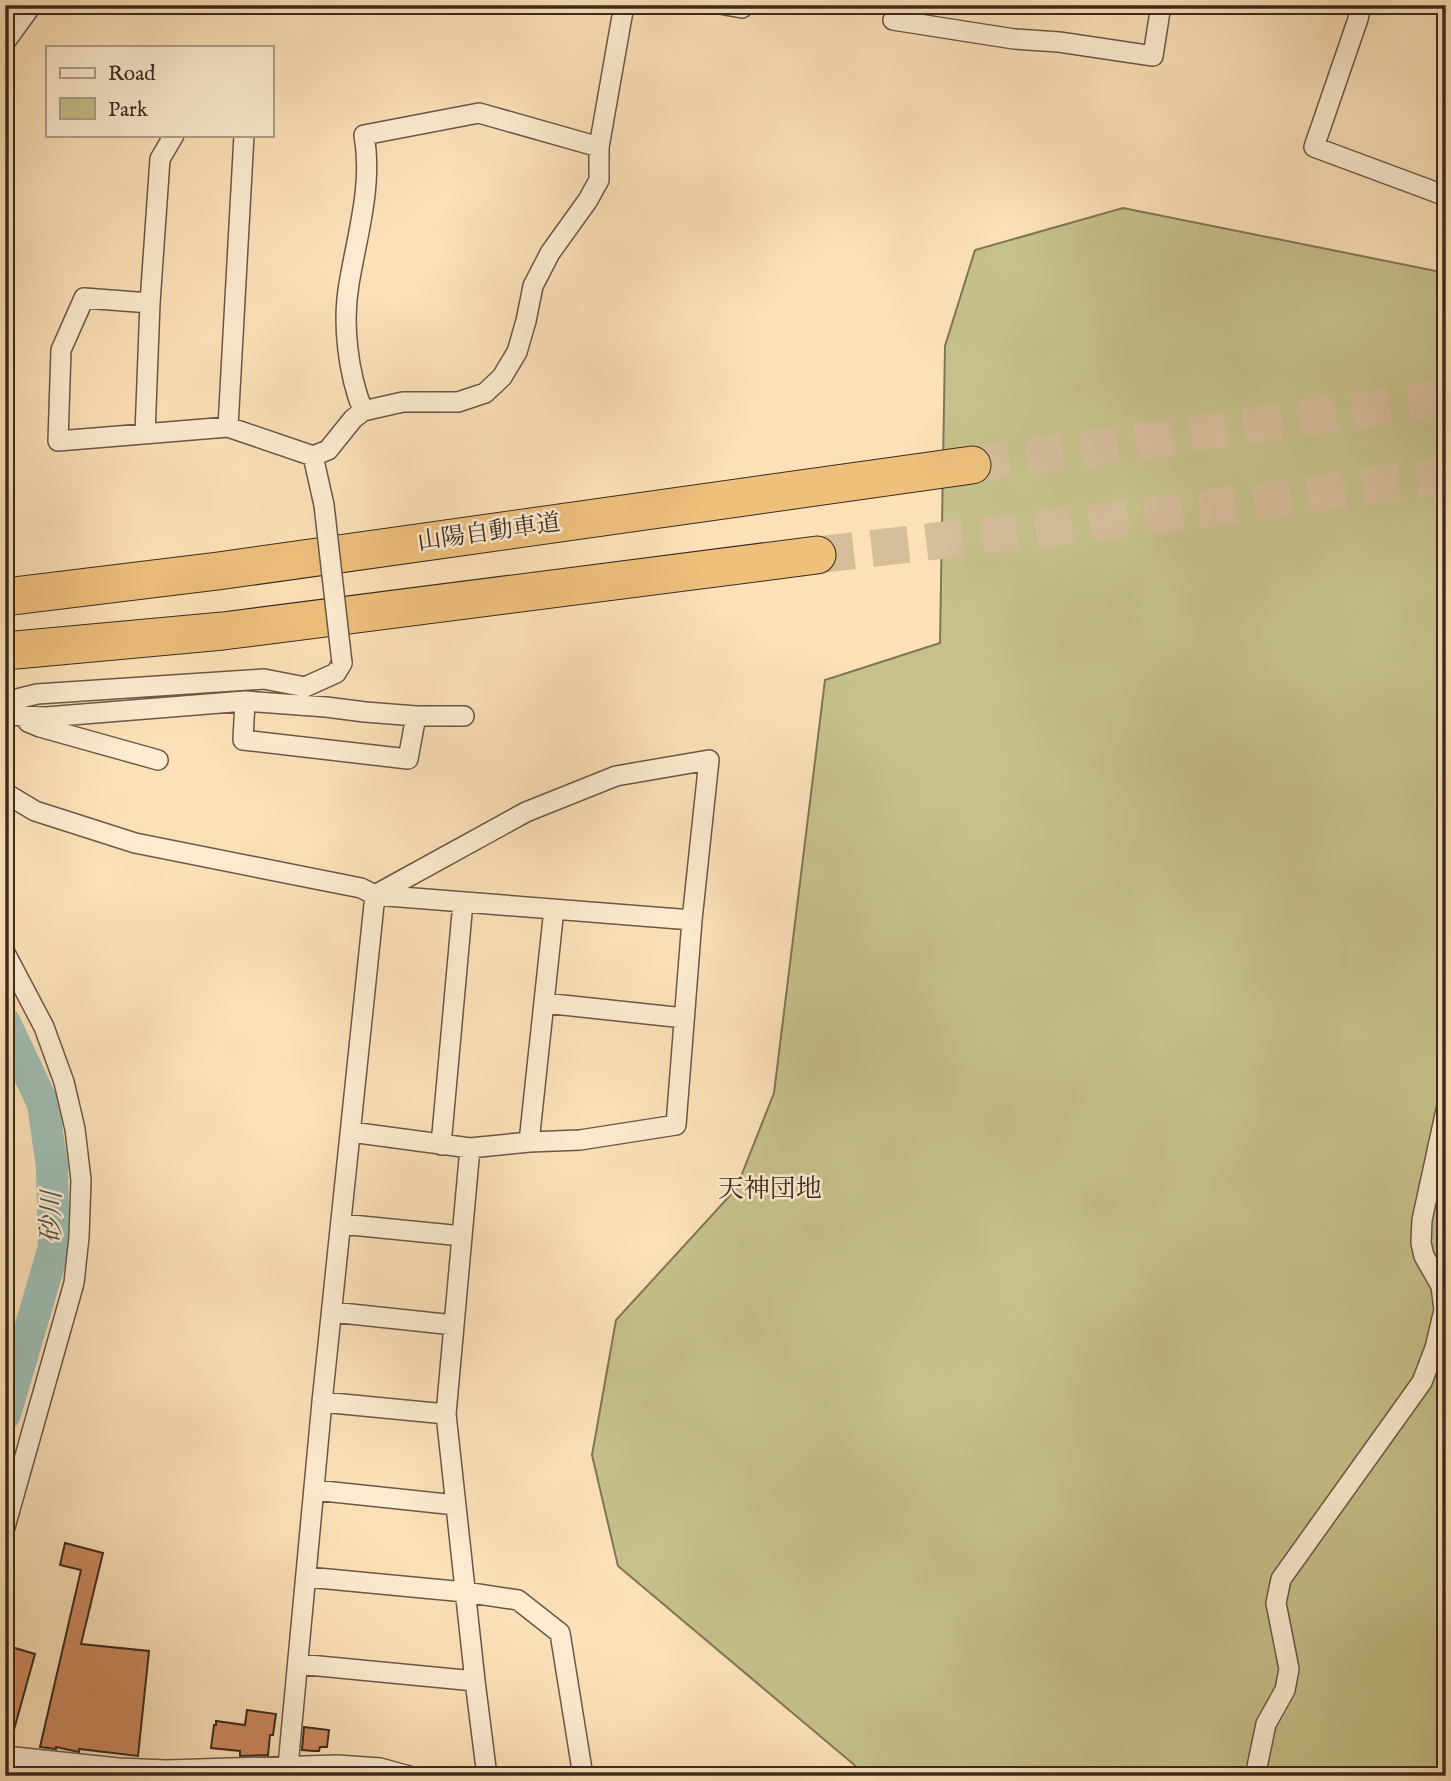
<svg xmlns="http://www.w3.org/2000/svg" width="1451" height="1781" font-family="'IM FELL English','Noto Serif JP',serif">
<rect width="100%" height="100%" fill="#fce1b8"/>
<filter id="stains"><feTurbulence type="fractalNoise" baseFrequency=".00286" numOctaves="4"/><feColorMatrix values="0 0 0 0 .2 0 0 0 0 .09 0 0 0 0 .02 0 0 0 .5 -.17"/></filter>
<radialGradient id="worn" r=".72"><stop offset=".6" stop-color="#630" stop-opacity="0"/><stop offset="1" stop-color="#630" stop-opacity=".3"/></radialGradient>
<path fill="#c6c18a" stroke="#807656" stroke-width="2" d="M1123,208L1446,273V1776H855L858,1768L618,1566L592,1455L616,1320L736,1189L774,1093L825,680L940,643L945,346L975,250Z"/>
<g fill="none" stroke-linecap="round" stroke-linejoin="round">
<path stroke="#9fbdb3" stroke-width="32" d="M5,1023L43,1104L52,1167L54,1247L5,1414"/>
</g>
<path fill="#cc895f" stroke="#3a2b21" stroke-width="2" d="M65,1543L103,1553L81,1644L149,1651L138,1756L79,1749V1752L56,1747V1749L40,1747L81,1570L60,1565Z
M5,1645L35,1654L10,1744H5Z
M247,1710L276,1714L273,1735H270L268,1755L240,1756V1751L211,1748L214,1725H216V1721L245,1725Z
M304,1727L329,1730L327,1747H320L319,1751H314L302,1750Z"/>
<g fill="none" stroke-linecap="round" stroke-linejoin="round">
<path stroke="#d5bd9a" stroke-width="37" stroke-dasharray="37 18" stroke-linecap="butt" d="M972,465L1446,398
M817,555L1174,513L1446,476"/>
<g stroke="#6a5847" stroke-width="22">
<path id="minor" d="M725,5L742,8L746,5
M1361,5L1358,19L1314,147L1446,196
M893,20L1014,39L1059,42L1153,56L1161,5
M5,42L32,5
M150,303L84,298L61,350L58,441L228,427L313,456L328,450L353,419L363,411L403,402H458L485,393L502,377L517,352L526,321L533,286L550,253L588,200L599,180V147L624,5
M363,411C348,373 342,324 349,284C357,235 373,186 364,135L479,113L599,147
M228,427L244,135
M145,434L150,303L160,159L174,135
M313,456L324,505
M245,701L243,740L408,759L416,716
M5,702L37,694L264,679L305,687L336,673L342,663
M5,715L46,717L245,701L326,707L365,712L416,716H464
M28,722L40,727L158,760
M5,793L35,811L135,843L361,888L375,895L692,920
M5,953L44,1027L64,1082L75,1129L81,1180L79,1237L74,1283L5,1527
M544,1003L684,1018
M529,1142L554,909
M441,1145L463,902
M470,1148L446,1414L475,1681L487,1776
M341,1224L462,1236
M332,1312L454,1325
M322,1402L446,1414
M314,1490L456,1505
M307,1577L465,1592L518,1600L560,1633L583,1776
M298,1664L475,1681
M5,1756L118,1768L166,1770L337,1765L380,1768L409,1776
M288,1766L322,1402L375,895L526,812L616,776L709,760L692,920L676,1125L580,1140L529,1142L470,1148L351,1132
M1258,1776L1257,1767L1266,1724L1285,1690L1289,1669L1276,1603L1281,1579L1422,1382L1435,1348L1444,1310L1441,1286L1424,1256L1421,1243L1422,1220L1446,1110"/>
</g>
<g stroke="#3a2b21" stroke-width="39">
<path id="motorway" d="M5,597L218,571L972,465
M5,651L223,631L817,555"/>
</g>
<use href="#minor" stroke="#fdecd1" stroke-width="19"/>
<use href="#motorway" stroke="#eec07c" stroke-width="37"/>
<g stroke="#6a5847" stroke-width="22" stroke-linecap="butt">
<path id="minor-bridge" d="M324,505L342,663"/>
</g>
<use href="#minor-bridge" stroke="#fdecd1" stroke-width="19"/>
</g>
<g text-anchor="middle" dominant-baseline="central" stroke-width="5" stroke-linejoin="round" paint-order="stroke">
<g font-size="24" fill="#3a2b21" stroke="#fdecd1">
<text transform="translate(489 533) rotate(-8)">山陽自動車道</text>
</g>
<g font-size="26" fill="#3a2b21" stroke="#fdecd1">
<text x="770" y="1189">天神団地</text>
</g>
<g font-size="26" font-style="italic" fill="#535046" stroke="#fdecd1">
<text transform="translate(52 1217) rotate(-89)">砂川</text>
</g>
</g>
<rect width="1451" height="1781" fill="none" stroke="#fce1b8" stroke-width="28"/>
<rect x="7" y="7" width="1437" height="1767" fill="none" stroke="#3a2b21" stroke-width="3.5"/>
<rect x="14" y="14" width="1423" height="1753" fill="none" stroke="#3a2b21" stroke-width="2"/>
<rect x="46" y="46" width="228" height="91" fill="#fdecd1" stroke="#af9f8b" stroke-width="2"/>
<rect x="60" y="68" width="35" height="10" fill="#fdecd1" stroke="#af9f8b" stroke-width="2"/>
<text x="108" y="80" font-size="21" fill="#3a2b21">Road</text>
<rect x="60" y="98" width="35" height="21" fill="#c6c18a" stroke="#af9f8b" stroke-width="2"/>
<text x="108" y="116" font-size="21" fill="#3a2b21">Park</text>
<rect width="100%" height="100%" filter="url(#stains)"/>
<rect width="100%" height="100%" fill="url(#worn)"/>
</svg>
